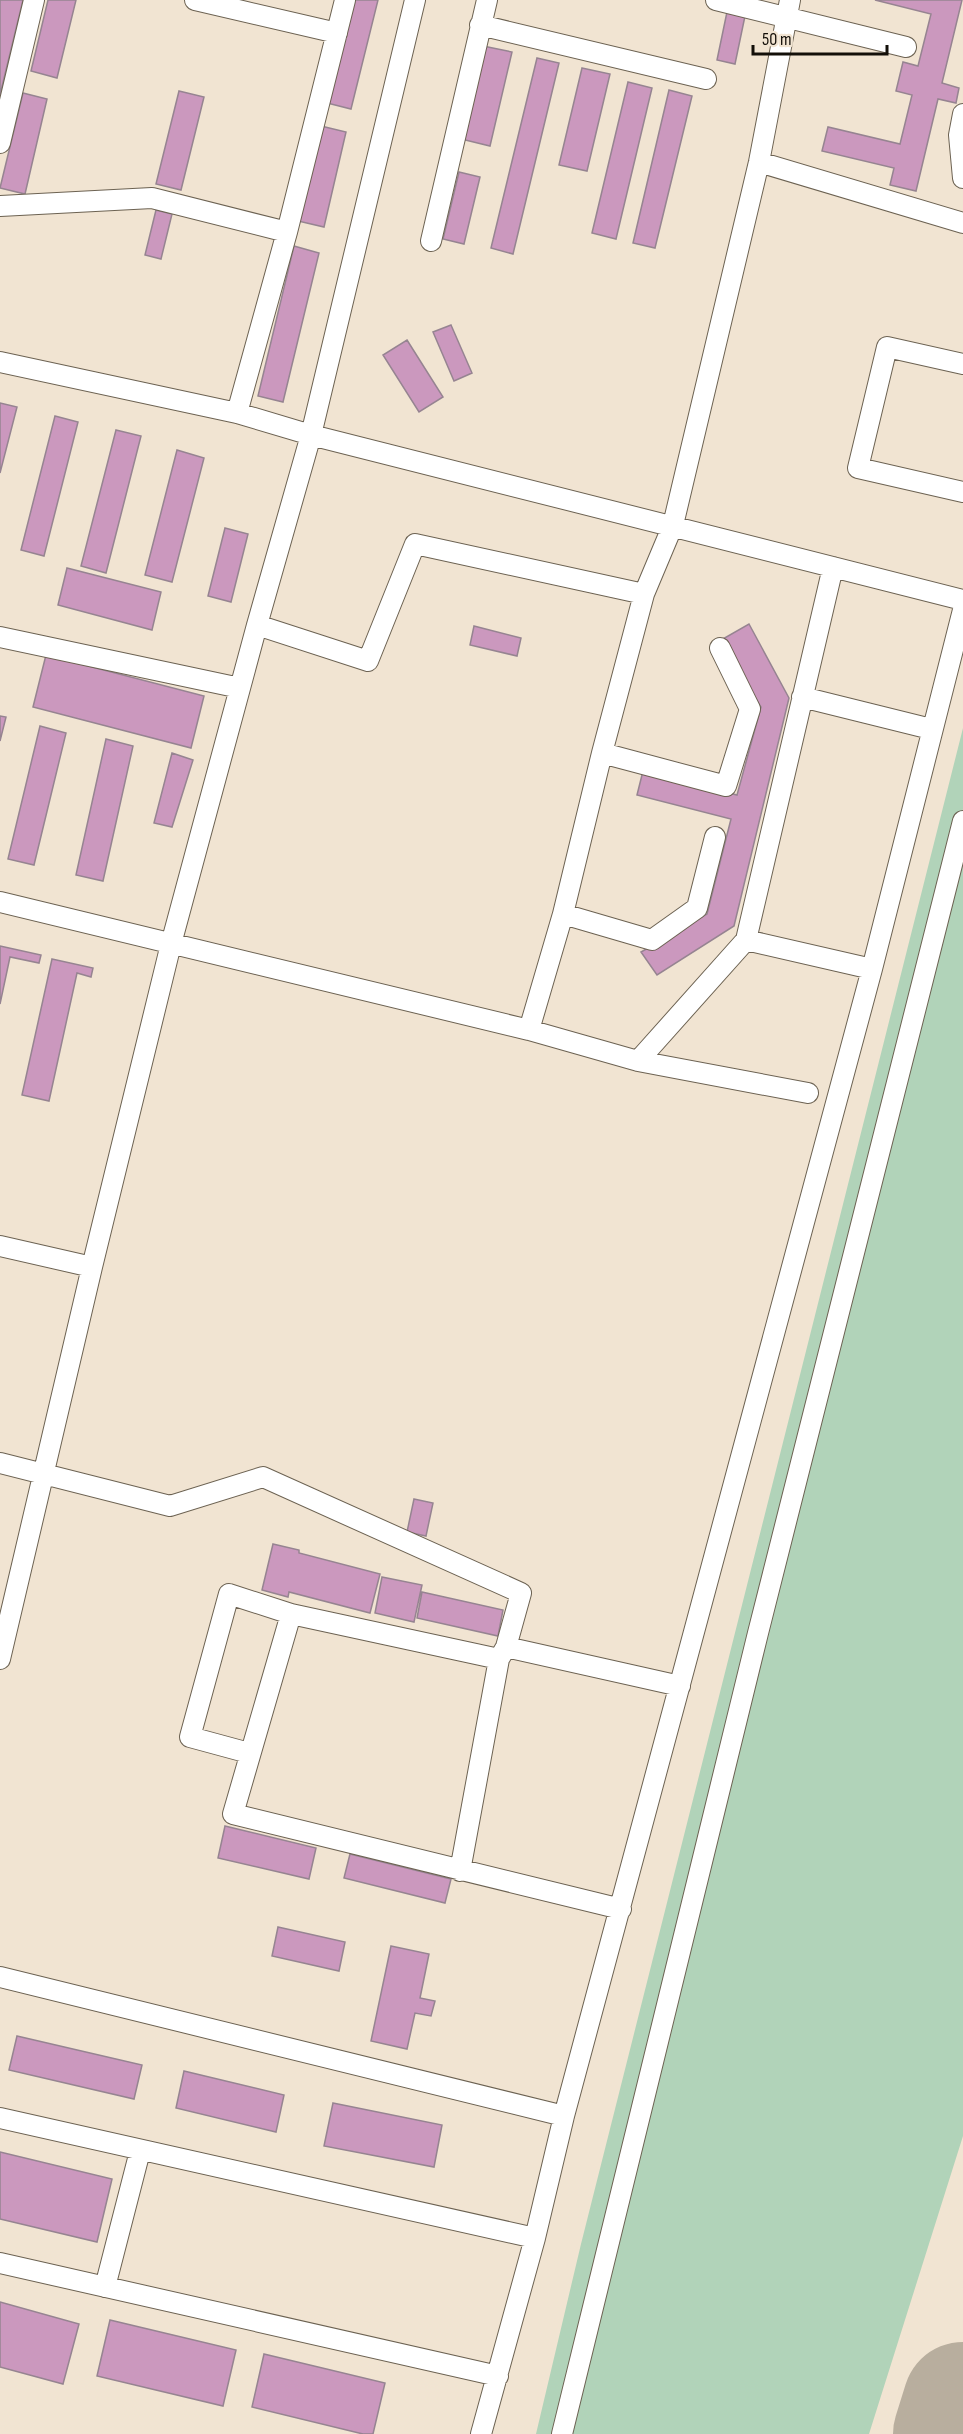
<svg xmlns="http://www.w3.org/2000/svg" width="963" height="2434" font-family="'Sofia Sans Condensed',sans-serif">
<rect width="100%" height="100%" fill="#f1e4d2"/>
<path fill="#b1d3b9" d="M963,728V809L559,2434H536L581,2244Z
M963,844V2136L869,2434H566Z"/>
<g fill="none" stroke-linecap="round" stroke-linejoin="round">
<path stroke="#b8ae9e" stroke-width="120" d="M953,2434L963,2402"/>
</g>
<path fill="#cb98be" stroke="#968491" stroke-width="1.5" d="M0,0H23L0,95Z
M48,0H76L57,78L31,71Z
M352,0H378L351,109L327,103Z
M875,0H962L942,83L959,88L956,103L938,99L916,191L890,185L894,168L822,151L828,127L900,144L912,95L896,91L903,62L918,66L931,14Z
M727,12L745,16L735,64L717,60Z
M483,46L512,52L490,146L461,139Z
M537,58L559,63L513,254L491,248Z
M582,68L610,74L587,171L559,165Z
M628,82L652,88L616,239L592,233Z
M669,90L692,96L655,248L633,243Z
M179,91L204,97L181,190L156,184Z
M23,93L47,99L25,194L0,188Z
M321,126L346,132L324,227L298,221Z
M459,172L480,177L464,244L443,239Z
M156,210L172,214L161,259L145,255Z
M294,246L319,253L283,402L258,396Z
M451,325L472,373L454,381L433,332Z
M407,340L443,397L419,412L383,355Z
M0,403L17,407L0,473Z
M55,416L78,422L44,556L21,550Z
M116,430L141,436L106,573L81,566Z
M177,450L204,458L172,582L145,575Z
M225,528L248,534L231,602L208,596Z
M67,568L161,592L152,630L58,605Z
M749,624L789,698L734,926L657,975L641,952L707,914L731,819L637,795L643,771L737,795L761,707L721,640Z
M474,626L521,638L517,656L470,645Z
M46,655L204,696L191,748L33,707Z
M0,716L6,717L0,741Z
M40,726L66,733L34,865L8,859Z
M106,739L133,746L103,881L76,875Z
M172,753L193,760L172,827L154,823Z
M0,946L41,955L39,963L10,957L0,1004Z
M52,959L93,968L91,977L77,973L49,1101L22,1095Z
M414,1499L433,1503L426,1536L407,1532Z
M273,1544L299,1550V1553L380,1574L370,1613L289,1592L288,1597L262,1590Z
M382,1577L422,1585L414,1622L375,1613Z
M422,1592L503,1610L498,1636L417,1618Z
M225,1826L316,1848L309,1879L218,1858Z
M350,1854L451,1879L445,1903L344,1878Z
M278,1927L345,1942L339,1971L272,1956Z
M391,1946L429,1954L420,1998L435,2001L431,2016L415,2013L407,2049L371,2041Z
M17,2036L142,2065L134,2099L9,2070Z
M184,2071L284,2095L276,2132L176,2108Z
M333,2103L442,2125L434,2167L324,2146Z
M0,2152L112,2179L97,2242L0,2219Z
M0,2302L79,2324L63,2384L0,2367Z
M110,2320L236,2350L223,2406L97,2376Z
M264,2354L385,2383L373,2434H363L252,2407Z"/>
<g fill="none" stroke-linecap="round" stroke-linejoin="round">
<g stroke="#6c6252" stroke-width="22">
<path id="minor" d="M195,0L337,33
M716,0L906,47
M480,25L706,79
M963,114L959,135L963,178
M0,143L34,0
M759,162L963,223
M0,206L152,198L287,232
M431,241L487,0
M0,362L237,413L311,435L963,600
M963,364L887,347L858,468L963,492
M237,413L287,232L345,0
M257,625L368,661L415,544L644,594
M0,637L240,688
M802,697L931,729
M602,753L726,786L750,709L720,648
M0,902L529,1030L638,1061L808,1093
M563,914L652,940L697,908L715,837
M746,940L872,969
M529,1030L563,914L602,753L644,594L673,525L759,162L790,0
M638,1061L746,940L833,567
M0,1246L92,1267
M0,1463L170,1506L263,1477L521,1593L506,1647L499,1659L460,1871
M291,1614L233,1814L621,1909
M506,1647L680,1686
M0,1659L92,1267L171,944L257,625L311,435L415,0
M249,1753L190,1737L229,1594L291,1614L499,1659
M0,1977L564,2116
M0,2118L535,2238
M0,2263L498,2376
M105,2287L140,2151
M481,2434L535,2238L564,2116L872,969L963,610
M562,2434L758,1633L963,821"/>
</g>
<use href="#minor" stroke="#fff" stroke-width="20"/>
</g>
<path d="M753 45v9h134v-9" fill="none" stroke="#130f09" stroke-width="3"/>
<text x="762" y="45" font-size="18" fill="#130f09" stroke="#f1e4d2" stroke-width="4.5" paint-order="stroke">50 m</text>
</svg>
